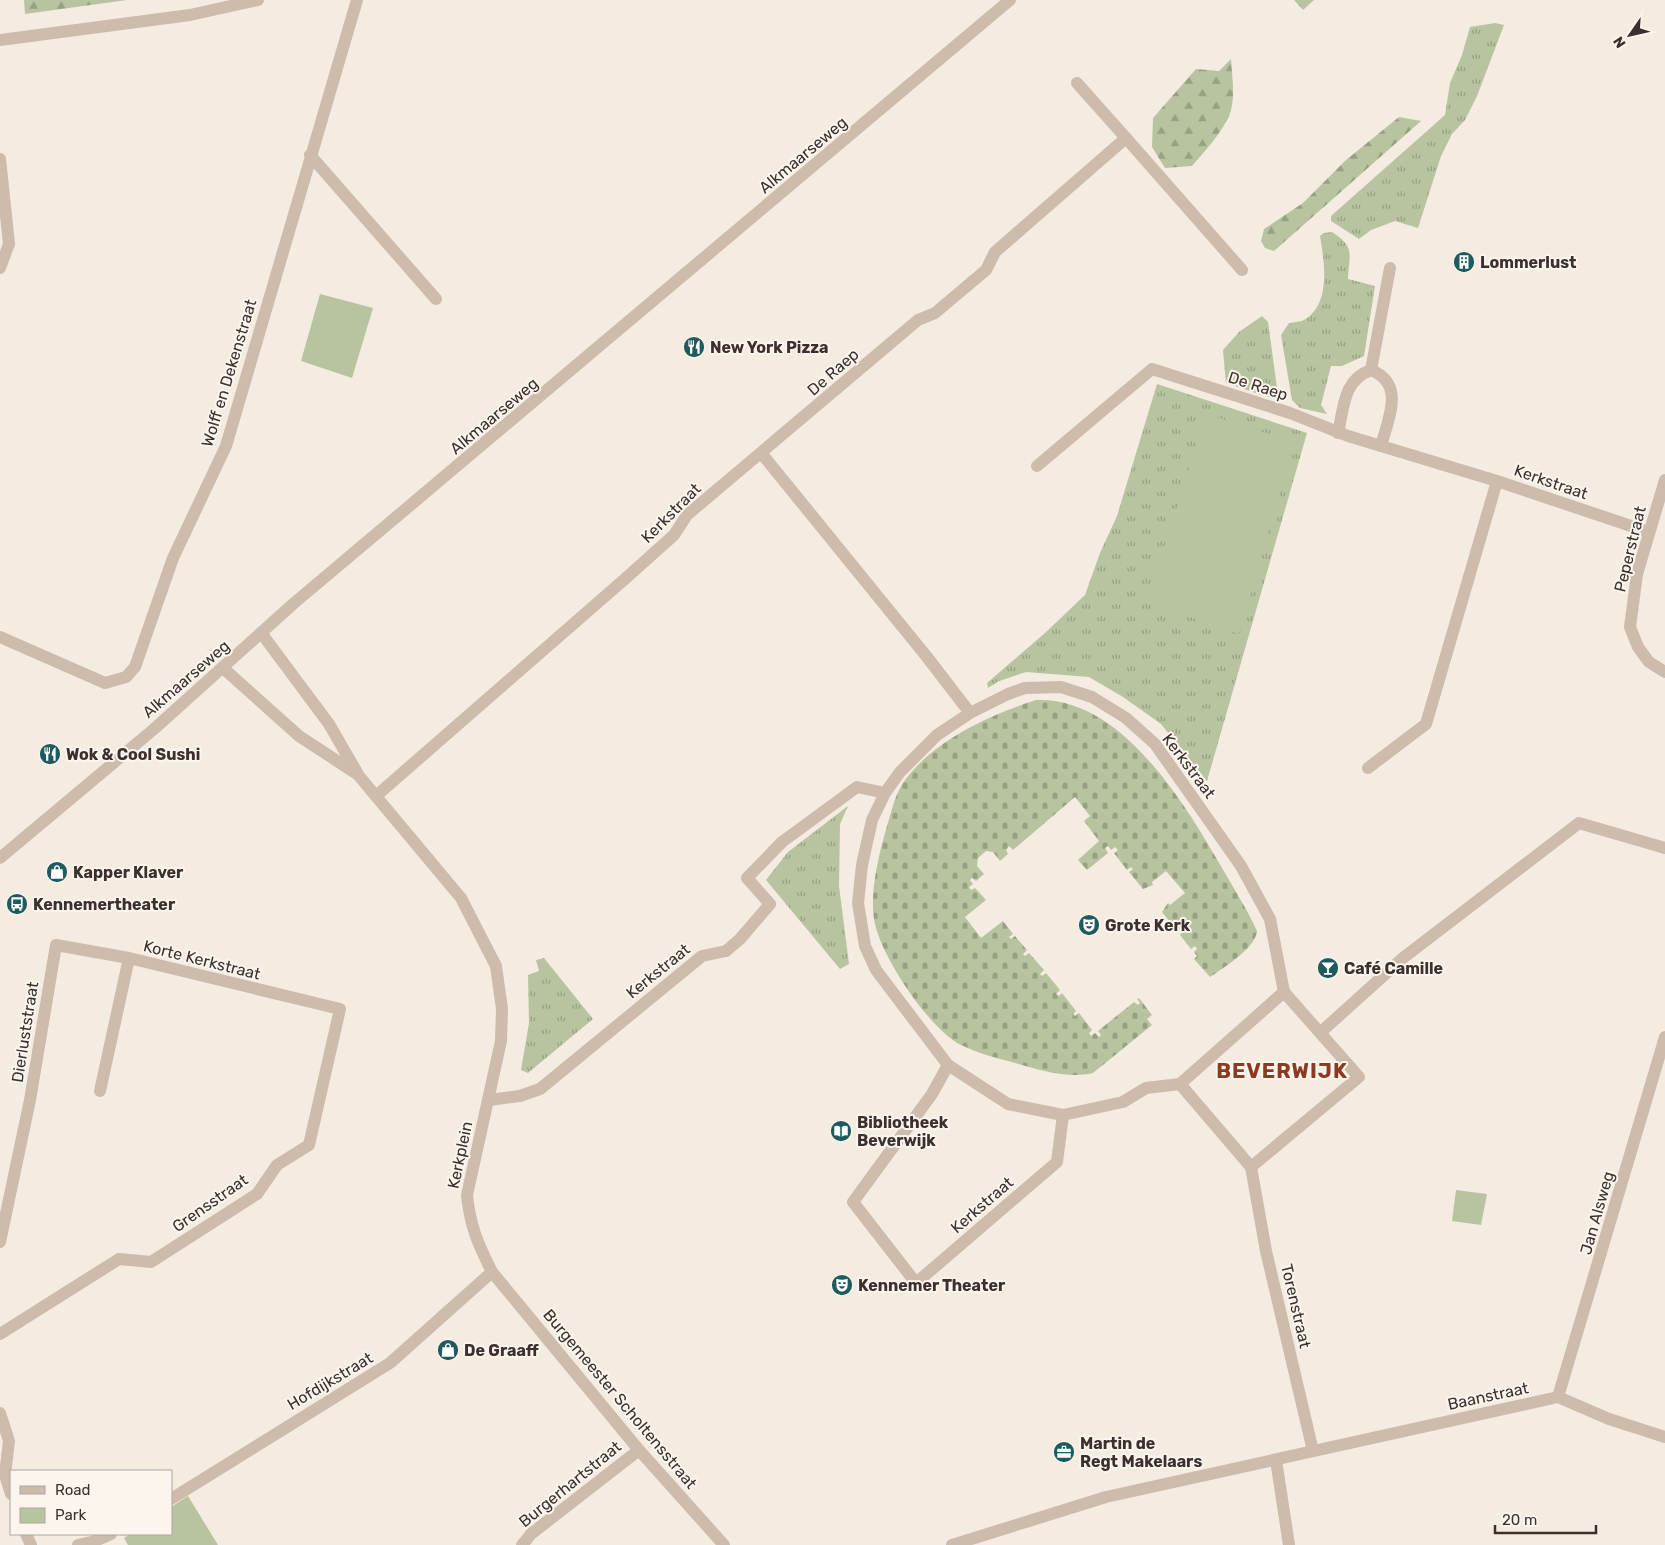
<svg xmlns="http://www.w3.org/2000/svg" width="1665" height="1545" font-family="Rubik,sans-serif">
<defs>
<pattern id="grass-tufts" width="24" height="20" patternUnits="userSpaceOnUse" patternTransform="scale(1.25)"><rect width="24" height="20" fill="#b8c4a0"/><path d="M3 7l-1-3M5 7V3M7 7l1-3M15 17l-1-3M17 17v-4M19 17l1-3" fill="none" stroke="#97a083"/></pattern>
<pattern id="forest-firs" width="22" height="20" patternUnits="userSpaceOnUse" patternTransform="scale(1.25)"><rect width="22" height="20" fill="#b8c4a0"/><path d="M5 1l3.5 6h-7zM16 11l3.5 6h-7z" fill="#97a083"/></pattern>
<pattern id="cemetery-stones" width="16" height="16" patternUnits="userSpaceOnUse" patternTransform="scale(1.25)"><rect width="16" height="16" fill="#b8c4a0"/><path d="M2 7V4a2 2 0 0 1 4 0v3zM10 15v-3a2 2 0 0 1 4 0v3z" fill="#97a083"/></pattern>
</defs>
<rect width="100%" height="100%" fill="#f4ebe1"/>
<path fill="url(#grass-tufts)" d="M1294,0H1314L1303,10Z
M1495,23L1504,25L1477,96L1465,120L1452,134L1441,156L1418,228L1395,221L1371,230L1359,239L1331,221V216L1445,115L1450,83L1462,55L1470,27Z
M1332,232C1356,248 1349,253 1348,279L1375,286L1364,356L1342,366H1331L1321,405L1327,414L1300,408L1292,400L1281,335L1289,323C1293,322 1300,322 1304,320C1332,304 1324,261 1320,236L1324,233Z
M1262,316L1268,322L1278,395L1271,398L1226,383L1223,350L1239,332Z
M1157,384L1307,433L1207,781L1161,724L1123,697L1089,677L1026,672L999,681L988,688L987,683L1045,633L1085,595L1100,553L1117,516Z
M848,806L840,824L839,886L849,964L840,969L766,880L788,852Z
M544,958L593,1019L528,1073L521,1070L529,1023L528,975L539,971L536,960Z"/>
<path fill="url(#forest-firs)" d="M24,0H127L25,14Z
M1231,59C1232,76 1236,100 1229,116C1220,135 1205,151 1192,166L1165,168L1152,147L1153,118L1196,69L1219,71Z
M1399,117L1421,121L1274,251L1265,248L1261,241L1264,229L1303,203L1346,160Z"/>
<path fill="url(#cemetery-stones)" d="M1036,700C1121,696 1185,804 1222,868C1234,889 1247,909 1257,931C1256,948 1223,968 1210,977L1194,959L1197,956L1194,952L1197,949L1195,946L1191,949L1180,935L1183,931L1181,929L1178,932L1162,912L1168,903L1170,905L1185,893L1166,871L1152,882L1153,885L1143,889L1129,872L1133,869L1131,867L1127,870L1114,853L1118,850L1115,847L1111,850L1108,846L1105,848L1108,853L1087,870L1078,860L1099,841L1084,821L1090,816L1075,797L1013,850L1009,846L1006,850L1008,854L1000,861L993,852L986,851L978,858L977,866L984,874L976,881L972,878L970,880L973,884L969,887L971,890L975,888L986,900L965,917L981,938L1003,921L1013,934L1009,937L1011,939L1015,936L1027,950L1023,954L1025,956L1029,953L1044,970L1040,974L1042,976L1046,973L1060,990L1056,994L1059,996L1062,993L1076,1011L1073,1014L1075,1016L1079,1013L1092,1030L1089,1033L1091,1036L1095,1033L1099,1037L1101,1035L1098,1031L1134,1002L1138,1005L1140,1003L1137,999L1139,998L1152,1015L1147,1019L1152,1025L1093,1073C1067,1079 1039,1070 1015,1063C997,1058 977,1053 961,1045C929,1029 879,954 874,919C870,893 878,858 885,833C890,818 894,796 903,783C932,741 989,715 1036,700Z"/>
<path fill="#b8c4a0" d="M320,294L373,308L352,378L301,361Z
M1206,414L1295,442L1239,634L1147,602Z
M1456,1190L1487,1194L1481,1225L1452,1221Z
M188,1496L218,1545H128L124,1538L130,1534H171V1507Z"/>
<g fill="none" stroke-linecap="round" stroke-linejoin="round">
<path stroke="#cdbbac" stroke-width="12" d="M1371,370C1406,384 1388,419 1381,446
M1338,433C1344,407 1343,380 1371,370L1390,268
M100,1091L129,958"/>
<path stroke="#cdbbac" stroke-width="12" d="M927,657L970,713
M726,951L740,939L770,904L747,878L782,842L857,787L885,793
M948,1065L932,1094L853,1202L916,1283L1057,1162L1063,1115L1008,1104L948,1065L876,970L865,946L858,903L862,865L872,820L885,793L900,772L937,735L970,713L1008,694L1025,688L1061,687L1092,697L1126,718L1155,744L1241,866L1270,919L1284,992
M1063,1115L1123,1102L1146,1088L1180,1084
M1251,1167L1266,1251L1313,1451
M522,1545L531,1534L639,1450"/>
<path stroke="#cdbbac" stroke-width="12" d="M0,40L190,15L258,0
M1077,83L1126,138
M310,155L436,299
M0,159L9,244L0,268
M762,454L927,657
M1037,466L1152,369L1290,413L1348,436L1497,481
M0,637L105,683L126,677L135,667L173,558L226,446L357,0
M1368,768L1426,724L1497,481L1649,532
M376,796L626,578L674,535L687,515L918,320L935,313L986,270L995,252L1126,138L1242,270
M1284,992L1359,1077L1251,1167L1180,1084Z
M1321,1032L1403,958L1579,823L1665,848
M489,1100L520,1096L540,1089L702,956L726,951
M0,1242L30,1100L56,945L129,958L340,1009L309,1145L277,1165L257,1194L151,1262L119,1259L0,1334
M0,1413L9,1441L5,1475L11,1494
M171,1499L390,1363L492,1272
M26,1534L31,1545
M78,1545L95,1541L111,1534"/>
<path stroke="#cdbbac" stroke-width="12" d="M1665,480L1637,574L1630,627L1638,647L1649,662L1665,672
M262,634L329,724L359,776L461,898L496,966L502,1009L501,1041L467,1195C470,1226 478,1244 492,1272L639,1450L724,1545
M223,668L299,736L357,774
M0,858L154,729L293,604L1010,0
M1558,1397L1665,1037
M1276,1460L1289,1545
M952,1545L1106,1497L1558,1397L1609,1419L1665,1437"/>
</g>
<defs>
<g id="building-disc" transform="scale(1.125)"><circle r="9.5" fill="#1f5a5e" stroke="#fbf5ee"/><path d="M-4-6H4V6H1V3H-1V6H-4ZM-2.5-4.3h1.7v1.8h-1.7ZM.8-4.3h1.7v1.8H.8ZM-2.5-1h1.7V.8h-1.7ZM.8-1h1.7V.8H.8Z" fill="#fff"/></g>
<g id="restaurant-disc" transform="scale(1.125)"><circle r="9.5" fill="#1f5a5e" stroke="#fbf5ee"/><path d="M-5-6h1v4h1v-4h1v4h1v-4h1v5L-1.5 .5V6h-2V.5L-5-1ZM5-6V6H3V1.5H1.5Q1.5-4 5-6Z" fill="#fff"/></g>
<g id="shop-disc" transform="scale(1.125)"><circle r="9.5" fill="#1f5a5e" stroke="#fbf5ee"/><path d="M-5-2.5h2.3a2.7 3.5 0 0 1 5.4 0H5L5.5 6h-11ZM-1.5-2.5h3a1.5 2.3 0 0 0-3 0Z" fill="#fff"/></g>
<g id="bus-disc" transform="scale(1.125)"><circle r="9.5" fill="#1f5a5e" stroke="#fbf5ee"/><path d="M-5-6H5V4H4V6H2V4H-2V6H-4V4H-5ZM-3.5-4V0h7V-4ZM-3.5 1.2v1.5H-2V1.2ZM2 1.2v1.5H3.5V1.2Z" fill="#fff"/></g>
<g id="theatre-disc" transform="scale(1.125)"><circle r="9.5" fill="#1f5a5e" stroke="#fbf5ee"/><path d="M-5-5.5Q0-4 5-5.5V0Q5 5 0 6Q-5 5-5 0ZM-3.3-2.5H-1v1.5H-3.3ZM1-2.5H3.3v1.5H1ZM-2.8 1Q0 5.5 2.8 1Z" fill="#fff"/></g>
<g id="bar-disc" transform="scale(1.125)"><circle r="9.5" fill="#1f5a5e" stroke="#fbf5ee"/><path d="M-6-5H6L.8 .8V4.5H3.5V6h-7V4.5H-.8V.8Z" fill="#fff"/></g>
<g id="library-disc" transform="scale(1.125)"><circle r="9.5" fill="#1f5a5e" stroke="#fbf5ee"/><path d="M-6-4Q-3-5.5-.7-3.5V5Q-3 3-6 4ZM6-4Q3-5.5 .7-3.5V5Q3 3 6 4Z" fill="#fff"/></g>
<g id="office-disc" transform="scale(1.125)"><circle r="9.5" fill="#1f5a5e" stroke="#fbf5ee"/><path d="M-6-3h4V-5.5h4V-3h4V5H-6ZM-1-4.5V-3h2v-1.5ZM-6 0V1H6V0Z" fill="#fff"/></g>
</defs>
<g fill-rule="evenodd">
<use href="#building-disc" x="1464" y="262"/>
<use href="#restaurant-disc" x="694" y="347"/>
<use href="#restaurant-disc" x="50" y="754"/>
<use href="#shop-disc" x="57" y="872"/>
<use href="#bus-disc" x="17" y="904"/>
<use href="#theatre-disc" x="1089" y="925"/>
<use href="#bar-disc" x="1328" y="968"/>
<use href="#library-disc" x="841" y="1131"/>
<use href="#theatre-disc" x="842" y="1285"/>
<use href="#shop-disc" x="448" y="1350"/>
<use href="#office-disc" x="1064" y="1452"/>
</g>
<g text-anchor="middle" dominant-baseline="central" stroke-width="4" stroke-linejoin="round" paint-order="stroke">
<g font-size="16" fill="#3b302b" stroke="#fbf5ee">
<text transform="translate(803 155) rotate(-40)">Alkmaarseweg</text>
<text transform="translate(833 372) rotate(-41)">De Raep</text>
<text transform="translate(229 373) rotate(-73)">Wolff en Dekenstraat</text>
<text transform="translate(1258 386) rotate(18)">De Raep</text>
<text transform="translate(494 416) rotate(-40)">Alkmaarseweg</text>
<text transform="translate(1551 482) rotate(19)">Kerkstraat</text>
<text transform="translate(671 513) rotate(-45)">Kerkstraat</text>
<text transform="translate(1630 549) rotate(-76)">Peperstraat</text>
<text transform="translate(186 679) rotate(-41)">Alkmaarseweg</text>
<text transform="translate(1189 766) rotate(53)">Kerkstraat</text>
<text transform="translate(202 960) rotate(14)">Korte Kerkstraat</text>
<text transform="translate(658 971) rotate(-39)">Kerkstraat</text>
<text transform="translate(25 1032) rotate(-81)">Dierluststraat</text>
<text transform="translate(460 1155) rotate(-78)">Kerkplein</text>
<text transform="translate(210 1203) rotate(-35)">Grensstraat</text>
<text transform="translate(982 1205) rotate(-41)">Kerkstraat</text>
<text transform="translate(1597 1213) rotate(-74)">Jan Alsweg</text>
<text transform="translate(1296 1306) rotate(77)">Torenstraat</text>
<text transform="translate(330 1381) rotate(-31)">Hofdijkstraat</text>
<text transform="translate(1488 1396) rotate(-12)">Baanstraat</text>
<text transform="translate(620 1399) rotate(50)">Burgemeester Scholtensstraat</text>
<text transform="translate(570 1484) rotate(-39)">Burgerhartstraat</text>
</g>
<g font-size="16" font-weight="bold" fill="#3b302b" stroke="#fbf5ee" text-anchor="start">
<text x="1480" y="262">Lommerlust</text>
<text x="710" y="347">New York Pizza</text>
<text x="66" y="754">Wok &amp; Cool Sushi</text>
<text x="73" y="872">Kapper Klaver</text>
<text x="33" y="904">Kennemertheater</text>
<text x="1105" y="925">Grote Kerk</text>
<text x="1344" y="968">Café Camille</text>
<text x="857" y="1122">Bibliotheek<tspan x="857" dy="18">Beverwijk</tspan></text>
<text x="858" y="1285">Kennemer Theater</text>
<text x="464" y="1350">De Graaff</text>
<text x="1080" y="1443">Martin de<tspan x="1080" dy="18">Regt Makelaars</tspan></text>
</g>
<g font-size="21" font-weight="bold" letter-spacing="1" fill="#8c3b22" stroke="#fbf5ee">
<text x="1282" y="1070">BEVERWIJK</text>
</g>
</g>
<rect x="10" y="1470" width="162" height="65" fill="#fbf5ee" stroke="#aea6a0"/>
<rect x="20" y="1486" width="25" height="8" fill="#cdbbac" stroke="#aea6a0"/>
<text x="55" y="1495" font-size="15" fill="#3b302b">Road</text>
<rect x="20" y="1508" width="25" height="15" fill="#b8c4a0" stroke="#aea6a0"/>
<text x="55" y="1520" font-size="15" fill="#3b302b">Park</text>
<g transform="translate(1630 35) rotate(236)" stroke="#fbf5ee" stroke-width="4" paint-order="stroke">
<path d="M0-4L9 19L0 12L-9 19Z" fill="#3b302b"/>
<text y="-8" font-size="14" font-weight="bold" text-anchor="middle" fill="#3b302b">N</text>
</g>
<path d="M1495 1525v8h101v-8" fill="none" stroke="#3b302b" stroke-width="2.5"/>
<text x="1502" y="1525" font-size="15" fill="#3b302b" stroke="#fbf5ee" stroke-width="4" paint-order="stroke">20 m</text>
</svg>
